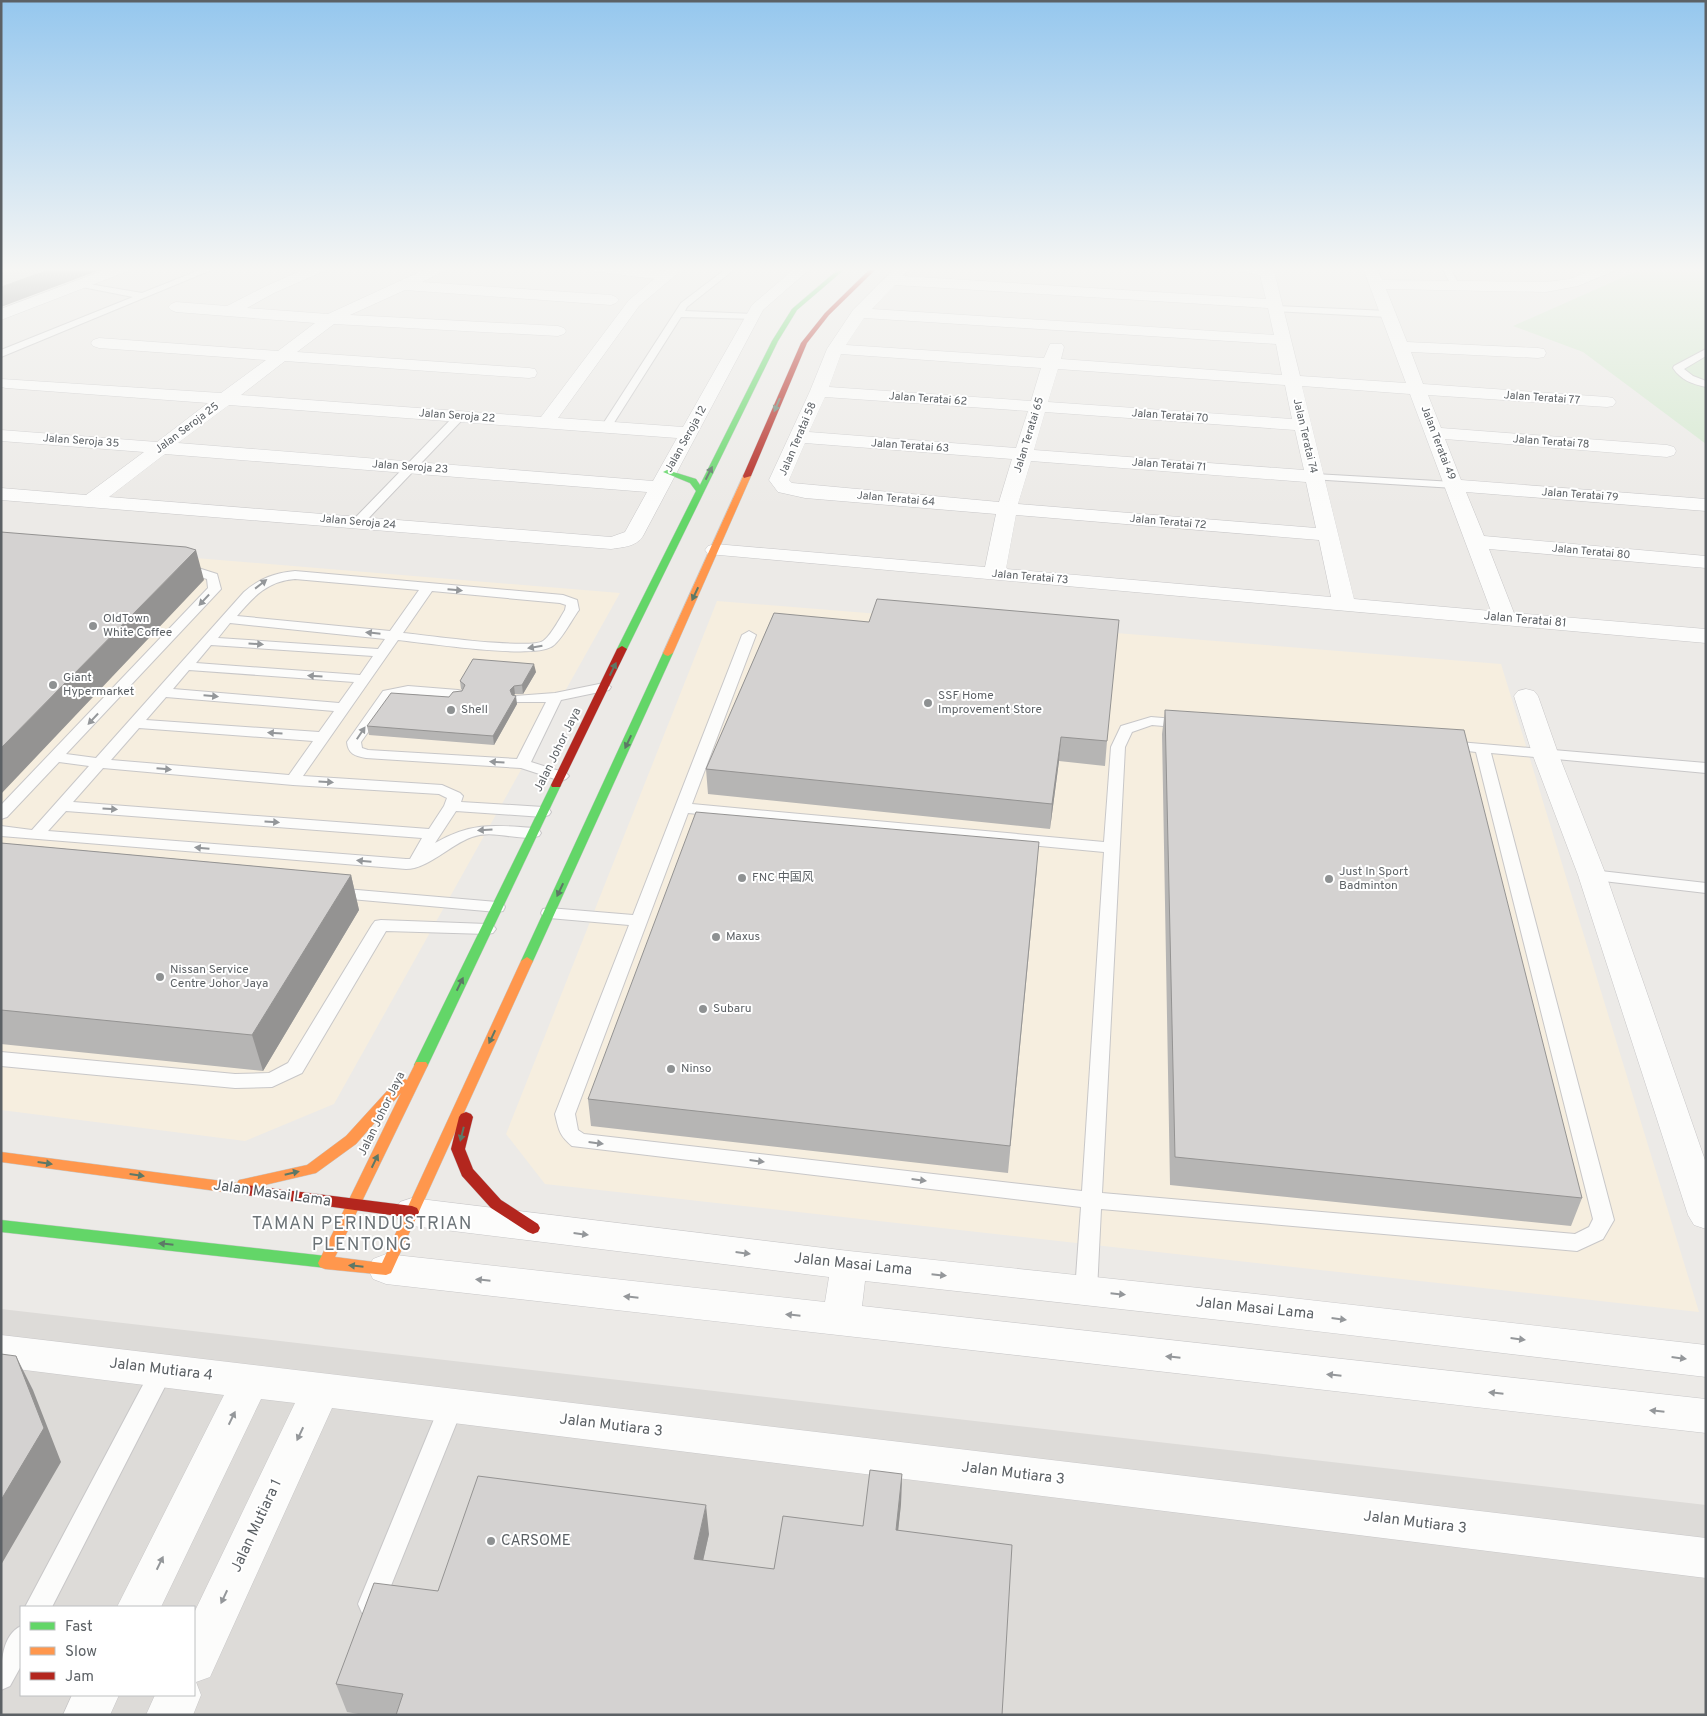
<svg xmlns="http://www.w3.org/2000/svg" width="1707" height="1716" font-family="Overpass,'Noto Sans SC',sans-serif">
<rect width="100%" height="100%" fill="#eceae7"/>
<path fill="#f6eedf" d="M1,542L620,593L334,1104L245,1141L1,1110Z
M717,601L1501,664L1699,1312L545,1184L506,1134Z"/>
<path fill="#dddbd8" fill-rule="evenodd" d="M1,1309L1706,1505V1715H1ZM21,1607H194V1695H21Z"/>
<path fill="#d5e9d0" d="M1644,268H1706V444L1583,352L1513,326Z"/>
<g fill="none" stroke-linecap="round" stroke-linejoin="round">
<g stroke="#c8c7c8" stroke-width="2">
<path id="lane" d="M205,268H216L1,357V350L133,297L77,286V282L142,293Z
M727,268H736L687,307L685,311L753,314L758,317L756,319L681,317L610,429H602L601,427L681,303Z
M1442,268H1450L1460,286L1459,288H1453Z
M1276,306L1388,311L1393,314L1388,317L1273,311L1271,309Z
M1706,349V356L1684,369L1693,376L1706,381V387C1692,384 1681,380 1673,368L1674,366Z
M460,413L465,416L464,418L362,525H354L352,522L354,519L456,414Z
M1315,474L1454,482L1460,485L1454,488L1311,479L1309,477Z
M181,566L195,567L217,574L221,589L66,754L96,758L244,592C260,578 275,573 295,571L563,595L577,600L579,610C572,619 560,643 551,647C531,659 426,643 398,640L303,776L442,785L460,793L463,796L461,802L543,807L549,809L551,812L549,815L543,817L456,811L435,843C471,822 494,825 533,828L539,830L541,833L539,836C517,842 494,829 472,837C451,844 428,869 406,869L1,836V826L32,830L89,766L59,762L7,817L1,819V805L208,588L207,579L194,575L177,573L175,570ZM295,579L419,590L390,631L237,616C254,596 268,581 295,579ZM432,591L560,603L566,605L565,610C560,618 550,637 543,641C529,650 425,635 403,633ZM230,623L385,639L378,649L218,638ZM211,645L373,656L360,675L196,663ZM189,670L354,682L339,703L173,689ZM166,697L334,711L319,732L146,720ZM139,728L313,741L289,775L111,760ZM103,768L293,785L439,794L447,798L444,806L429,829L73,802ZM66,811L422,838L410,859H406L48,831Z
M749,631L756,635L692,804L1104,842L1111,747L1121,726L1151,717L1186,720L1191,721L1193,724L1191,727L1186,728L1152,725L1132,732L1125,747L1102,1193L1575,1234L1589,1227L1593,1219L1476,752L1442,748L1440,745L1442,742L1447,741L1706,763V773L1491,753L1614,1220L1603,1239L1577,1251L1101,1209L1097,1291L1094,1297L1086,1300L1078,1297L1075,1291L1081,1207L572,1146C559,1135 559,1130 555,1114L629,925L549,918L543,917L541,913L543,909L549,908L633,915L742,635ZM688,813L1104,852L1082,1191L584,1134L578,1130L575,1114Z
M604,683L611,687L609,690L561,700L531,762L566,773L569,776L566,779L561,781L521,768L366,758C355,756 348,754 347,742L383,691L408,686L458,690L463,691L465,694L463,697L458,698L408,694L393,697L361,742L362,748L368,750L517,759L546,702H515L513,699L515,696L555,693Z
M1592,870L1706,883V893L1586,879L1584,875L1586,871Z
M334,888L497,902L503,903L505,907L503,911L497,912L328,897L326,893L328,889Z
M381,920L487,924L493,925L496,929L493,933L487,934L386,931L302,1073L272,1087L235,1088L1,1066V1052L235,1074L269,1073L288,1063L372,925L375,921Z
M162,1361L170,1364L173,1371L52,1607H25L154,1364Z
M451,1397L459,1400L463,1407L380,1613L371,1616L362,1613L358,1604L439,1407L443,1400Z
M21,1626V1666L10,1686L1,1690C1,1668 0,1636 21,1626Z"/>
</g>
<g stroke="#c8c7c8" stroke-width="1">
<path id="street" d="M110,268H130L128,271L1,320V309Z
M307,268H326L324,271L274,293L247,308L328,314L428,268H446L444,271L422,282L611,295L616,297L619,300L616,303L611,305L405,290L350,315L558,326L564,328L566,331L564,334L558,336L334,324L297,352L529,368L535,369L537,373L535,377L529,378L285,361L241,395L541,417L629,300L654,279L600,272L595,271L593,268H633L664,271L668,268H684L639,306L558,418L683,427L752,305L795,268H811L763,310L643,536C636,547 623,547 611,549L1,500V488L86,495L144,452L1,441V430L157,442L208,403L6,388L1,387V379L221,393L266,360L99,348L93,346L91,343L93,340L99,338L278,351L315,323L176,312L171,310L168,307L171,304L176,302L227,306L264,287ZM229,405L677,438L653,481L178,443ZM165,454L647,492L625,532L611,537L109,497Z
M895,268H910L903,276L1266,299L1260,275L1240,271L1238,268H1271L1274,271L1300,376L1406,383L1363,268H1377L1382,280L1546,282L1570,279L1597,268H1616L1614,271L1578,286L1546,292L1386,289L1407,342L1538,348L1544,349L1546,353L1544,357L1538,358L1411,352L1423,384L1607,397L1613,398L1616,402L1613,406L1607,407L1428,395L1441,428L1667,445L1674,447L1676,451L1674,455L1667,457L1445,439L1461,480L1706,499V511L1466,492L1484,536L1706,556V568L1489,549L1514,613L1706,629V643L708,554L705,550L708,546L715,544L985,567L996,514L805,498L778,492L769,480L810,391L827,349L853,310ZM895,285L1268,308L1274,335L872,309ZM864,318L1276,344L1282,375L1061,359L1064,347L1062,344H1050L1044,358L846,345ZM841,354L1041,368L1031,401L829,387ZM1058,369L1285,385L1292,419L1048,402ZM1302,386L1410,394L1491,611L1354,599ZM825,397L1028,411L1016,448L809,432ZM1045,412L1295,430L1304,470L1034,450ZM805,443L1012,459L999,502L792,483L789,480ZM1031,461L1306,482L1316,528L1018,504ZM1016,515L1319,540L1331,597L1006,569Z
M1526,689L1534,691L1538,696L1558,753L1606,875L1706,1163V1229L1694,1225L1688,1215L1578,875L1532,753L1514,696L1518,691Z
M412,1198L849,1251L1256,1294L1706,1345V1377L1256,1324L865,1281L862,1306L1706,1399V1433L386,1284L373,1279L368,1269L373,1259L386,1254L825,1302L829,1277L412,1226L400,1222L394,1212L400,1202Z
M1,1335L1706,1538V1578L332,1408L210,1677L196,1682L201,1695L193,1715H146L155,1695H194V1613L295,1403L261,1399L161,1607H117L224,1395L1,1367Z
M72,1695H119L110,1715H63Z"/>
</g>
<g stroke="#c8c9c9" stroke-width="1">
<path id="fast" d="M840,268H846L797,310L778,341L627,649L625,651H619L617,649L696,491L690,483L663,472L667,470L696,479L700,485L772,341L792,309Z
M668,650L673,653L533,961L531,964H523L521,961L663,653Z
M556,782L561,785L428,1065L426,1068H416L414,1065L551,785Z
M1,1220L326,1256L331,1258L333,1262L331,1266L326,1268L1,1232Z"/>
</g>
<g stroke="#c8c9c9" stroke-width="1">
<path id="slow" d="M744,474L751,476L673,653L668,656L665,655L663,653Z
M527,957L533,961L391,1273L386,1275L325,1269L320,1267L318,1263L401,1093L356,1144L316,1173L252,1188L253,1190L251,1194L246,1195L1,1162V1152L237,1183L239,1180L244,1179L307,1165L346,1136L397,1080L402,1078L407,1080L416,1062H426L428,1065L335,1257L382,1263L521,961Z"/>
</g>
<g stroke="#c8c9c9" stroke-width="1">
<path id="jam" d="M871,268H877L829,315L807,343L751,476L744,478L743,476L801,343L825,313Z
M622,646L627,649L561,785L560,787H552L551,785L617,649Z
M466,1112L471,1114L473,1117L465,1149L473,1169L501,1200L538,1224L540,1228L538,1232L533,1234L528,1232L491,1208L462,1176L451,1149L459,1117L461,1114Z
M246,1185L412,1206L417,1208L419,1212L417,1216L412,1218L246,1195L241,1194L239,1190L241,1186Z"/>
</g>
<use href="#lane" fill="#fcfcfb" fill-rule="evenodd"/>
<use href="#street" fill="#fcfcfb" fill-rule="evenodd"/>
<use href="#fast" fill="#63d668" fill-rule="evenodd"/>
<use href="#slow" fill="#ff974d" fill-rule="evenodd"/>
<use href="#jam" fill="#b3261e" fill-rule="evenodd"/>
</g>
<path fill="#b6b5b4" d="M774,613L1107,741L1105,766L1059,761L1050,829L708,794L706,769Z
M536,672L523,694H515L514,695L517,704L494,745L369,735L367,726L449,697L462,691L463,690L461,689L460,681Z
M1165,710L1582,1198L1571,1226L1170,1185L1162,734Z
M1,843L351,875L359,910L263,1071L1,1044Z
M1037,868L1008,1173L591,1126L588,1099Z
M902,1474L901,1504L898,1531L1002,1715H364L347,1712L336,1684L438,1591L709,1534L703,1560L774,1569L863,1526Z"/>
<path fill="#949392" d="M54,268H105L1,307V287Z
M196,550L204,580L1,794V748Z
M534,664L536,672L523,694L522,685Z
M514,686L515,694L511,698L510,690Z
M516,696L517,704L494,745L493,736Z
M1061,737L1059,761L1050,829L1052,804Z
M351,875L359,910L263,1071L252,1035Z
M16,1356L33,1390L61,1462L1,1565V1500Z
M902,1474L901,1504L895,1559L896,1530Z
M706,1505L709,1534L697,1588L694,1559Z"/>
<path fill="#d4d2d1" stroke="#949392" d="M1,268H54L1,287Z
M1,532L186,547L196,550L1,748Z
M877,599L1119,620L1107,741L1061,737L1052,804L706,769L774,613L869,622Z
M473,659L534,664L522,685L514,686L510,690L512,695L516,696L493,736L367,726L391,693L449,697L453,692L462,691L465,685L460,681Z
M1165,710L1464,730L1582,1198L1175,1157Z
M696,812L1039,842L1010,1146L588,1099Z
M1,843L351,875L252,1035L1,1010Z
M1,1354L16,1356L44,1428L1,1500Z
M870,1470L902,1474L896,1530L1012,1545L1002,1715H396L403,1694L336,1684L374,1583L438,1591L478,1476L706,1505L694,1559L774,1569L783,1516L863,1526Z"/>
<defs><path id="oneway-solid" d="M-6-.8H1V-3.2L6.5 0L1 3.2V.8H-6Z" transform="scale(1.25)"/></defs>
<g fill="#5d7866">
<use href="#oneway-solid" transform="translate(777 405) rotate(113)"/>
<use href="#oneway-solid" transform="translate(709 473) rotate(-63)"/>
<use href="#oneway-solid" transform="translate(695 594) rotate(115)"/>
<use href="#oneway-solid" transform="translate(613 669) rotate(-64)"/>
<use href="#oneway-solid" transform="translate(628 742) rotate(115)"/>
<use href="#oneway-solid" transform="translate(560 890) rotate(115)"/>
<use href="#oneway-solid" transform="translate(460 984) rotate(-64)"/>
<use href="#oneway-solid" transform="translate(492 1037) rotate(115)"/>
<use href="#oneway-solid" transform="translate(462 1134) rotate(104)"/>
<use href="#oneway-solid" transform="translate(375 1161) rotate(-64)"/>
<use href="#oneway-solid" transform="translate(45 1163) rotate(8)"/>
<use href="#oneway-solid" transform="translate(292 1173) rotate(-13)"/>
<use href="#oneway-solid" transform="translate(137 1175) rotate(8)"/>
<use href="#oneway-solid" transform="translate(166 1244) rotate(-174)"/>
<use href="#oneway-solid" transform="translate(356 1266) rotate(-174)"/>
</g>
<g fill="#94979a">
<use href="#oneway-solid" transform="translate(261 584) rotate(-38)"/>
<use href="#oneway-solid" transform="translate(455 590) rotate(5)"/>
<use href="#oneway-solid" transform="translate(204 600) rotate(133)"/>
<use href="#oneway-solid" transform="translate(373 633) rotate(-174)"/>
<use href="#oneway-solid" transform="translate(256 644) rotate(4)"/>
<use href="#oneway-solid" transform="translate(535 647) rotate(171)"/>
<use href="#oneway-solid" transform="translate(315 676) rotate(-176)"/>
<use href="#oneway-solid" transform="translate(211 696) rotate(5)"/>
<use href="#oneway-solid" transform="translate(93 719) rotate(133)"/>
<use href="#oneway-solid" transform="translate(275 733) rotate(-176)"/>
<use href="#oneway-solid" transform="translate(361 733) rotate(-56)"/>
<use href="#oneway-solid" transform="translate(497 762) rotate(-176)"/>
<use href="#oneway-solid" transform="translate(164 769) rotate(5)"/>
<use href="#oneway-solid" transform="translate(326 782) rotate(4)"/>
<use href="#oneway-solid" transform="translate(110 809) rotate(4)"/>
<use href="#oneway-solid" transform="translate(272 822) rotate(4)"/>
<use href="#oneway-solid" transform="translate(485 830) rotate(177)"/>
<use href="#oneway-solid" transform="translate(202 848) rotate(-175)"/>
<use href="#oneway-solid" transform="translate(364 861) rotate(-175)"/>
<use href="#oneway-solid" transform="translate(596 1143) rotate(7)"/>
<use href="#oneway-solid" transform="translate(757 1161) rotate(7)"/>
<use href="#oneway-solid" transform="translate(919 1180) rotate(7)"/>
<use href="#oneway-solid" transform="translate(581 1234) rotate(7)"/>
<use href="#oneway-solid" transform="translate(743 1253) rotate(7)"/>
<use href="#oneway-solid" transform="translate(939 1275) rotate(6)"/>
<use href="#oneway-solid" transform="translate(483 1280) rotate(-174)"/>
<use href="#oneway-solid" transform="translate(1118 1294) rotate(6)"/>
<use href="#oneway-solid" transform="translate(631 1297) rotate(-174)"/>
<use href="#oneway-solid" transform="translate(793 1315) rotate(-174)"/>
<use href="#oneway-solid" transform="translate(1339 1319) rotate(7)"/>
<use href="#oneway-solid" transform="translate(1518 1339) rotate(7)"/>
<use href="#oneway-solid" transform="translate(1173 1357) rotate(-174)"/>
<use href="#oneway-solid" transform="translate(1679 1358) rotate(7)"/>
<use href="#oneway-solid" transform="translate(1334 1375) rotate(-174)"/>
<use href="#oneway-solid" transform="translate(1496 1393) rotate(-174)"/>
<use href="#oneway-solid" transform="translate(1657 1411) rotate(-174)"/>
<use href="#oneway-solid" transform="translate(232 1418) rotate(-64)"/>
<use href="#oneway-solid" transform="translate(300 1434) rotate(115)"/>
<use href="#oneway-solid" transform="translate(160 1563) rotate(-64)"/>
<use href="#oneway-solid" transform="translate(224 1597) rotate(115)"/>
</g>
<linearGradient id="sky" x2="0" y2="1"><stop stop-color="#95c7ee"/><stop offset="0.53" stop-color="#f6f6f4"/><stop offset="1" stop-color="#f6f6f4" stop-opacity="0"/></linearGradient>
<rect width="1707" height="508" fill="url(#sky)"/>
<g fill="#8e9192" stroke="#fff" stroke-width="2">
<circle cx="93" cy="626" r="5"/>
<circle cx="53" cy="685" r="5"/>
<circle cx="928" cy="703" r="5"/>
<circle cx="451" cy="710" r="5"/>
<circle cx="742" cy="878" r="5"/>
<circle cx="1329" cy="879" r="5"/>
<circle cx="716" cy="937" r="5"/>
<circle cx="160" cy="977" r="5"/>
<circle cx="703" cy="1009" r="5"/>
<circle cx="671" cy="1069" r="5"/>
<circle cx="491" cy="1541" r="5"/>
</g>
<g text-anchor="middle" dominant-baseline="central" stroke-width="4" stroke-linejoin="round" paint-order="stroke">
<g font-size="11" fill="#5c6165" stroke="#fff">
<text transform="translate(1542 398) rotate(4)">Jalan Teratai 77</text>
<text transform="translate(928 399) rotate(4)">Jalan Teratai 62</text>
<text transform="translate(457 416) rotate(4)">Jalan Seroja 22</text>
<text transform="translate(1170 416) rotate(4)">Jalan Teratai 70</text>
<text transform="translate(187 428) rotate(-37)">Jalan Seroja 25</text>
<text transform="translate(1029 435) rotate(-73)">Jalan Teratai 65</text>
<text transform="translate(1305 436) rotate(77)">Jalan Teratai 74</text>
<text transform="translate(686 439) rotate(-61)">Jalan Seroja 12</text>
<text transform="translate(798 439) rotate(-67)">Jalan Teratai 58</text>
<text transform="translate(81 441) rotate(4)">Jalan Seroja 35</text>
<text transform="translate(1551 442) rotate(4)">Jalan Teratai 78</text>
<text transform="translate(1438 443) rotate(69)">Jalan Teratai 49</text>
<text transform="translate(910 446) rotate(4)">Jalan Teratai 63</text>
<text transform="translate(1169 465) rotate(4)">Jalan Teratai 71</text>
<text transform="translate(410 467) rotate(4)">Jalan Seroja 23</text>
<text transform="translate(1580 495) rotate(4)">Jalan Teratai 79</text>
<text transform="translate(896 499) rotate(5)">Jalan Teratai 64</text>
<text transform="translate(358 522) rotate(5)">Jalan Seroja 24</text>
<text transform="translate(1168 522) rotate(5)">Jalan Teratai 72</text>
<text transform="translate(1591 552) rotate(5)">Jalan Teratai 80</text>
<text transform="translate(1030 577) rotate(5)">Jalan Teratai 73</text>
</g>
<g font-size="12" fill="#5c6165" stroke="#fff" text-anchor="start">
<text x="103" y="619">OldTown<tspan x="103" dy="14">White Coffee</tspan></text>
<text x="63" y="678">Giant<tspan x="63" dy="14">Hypermarket</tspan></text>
<text x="938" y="696">SSF Home<tspan x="938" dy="14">Improvement Store</tspan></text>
<text x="461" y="710">Shell</text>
<text x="1339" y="872">Just In Sport<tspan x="1339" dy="14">Badminton</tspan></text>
<text x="752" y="878">FNC 中国风</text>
<text x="726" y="937">Maxus</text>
<text x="170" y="970">Nissan Service<tspan x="170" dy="14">Centre Johor Jaya</tspan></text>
<text x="713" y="1009">Subaru</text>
<text x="681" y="1069">Ninso</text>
</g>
<g font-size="12" fill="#5c6165" stroke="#fff">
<text transform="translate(1525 620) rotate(5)">Jalan Teratai 81</text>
<text transform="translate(558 750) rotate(-64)">Jalan Johor Jaya</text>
<text transform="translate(382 1114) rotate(-64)">Jalan Johor Jaya</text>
</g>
<g font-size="15" fill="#5c6165" stroke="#fff">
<text transform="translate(272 1194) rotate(8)">Jalan Masai Lama</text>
<text transform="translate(853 1265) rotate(6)">Jalan Masai Lama</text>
<text transform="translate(1255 1309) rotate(6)">Jalan Masai Lama</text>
<text transform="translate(161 1370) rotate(7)">Jalan Mutiara 4</text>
<text transform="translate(611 1426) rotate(7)">Jalan Mutiara 3</text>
<text transform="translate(1013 1474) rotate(7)">Jalan Mutiara 3</text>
<text transform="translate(1415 1523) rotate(7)">Jalan Mutiara 3</text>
<text transform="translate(257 1526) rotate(-65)">Jalan Mutiara 1</text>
</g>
<g font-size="15" fill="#5c6165" stroke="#fff" text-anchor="start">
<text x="501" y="1541">CARSOME</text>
</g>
<g font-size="18" letter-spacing="1" fill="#6c7377" stroke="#fff">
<text x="362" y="1224">TAMAN PERINDUSTRIAN<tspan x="362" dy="21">PLENTONG</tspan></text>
</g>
</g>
<rect width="1707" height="1716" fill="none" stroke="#5c6165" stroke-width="5"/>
<rect x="20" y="1606" width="175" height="90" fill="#ffffff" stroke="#bec0c1"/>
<rect x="30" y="1622" width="25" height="8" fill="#63d668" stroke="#bec0c1"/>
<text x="65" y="1631" font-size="15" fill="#5c6165">Fast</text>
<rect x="30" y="1647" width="25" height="8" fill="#ff974d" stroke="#bec0c1"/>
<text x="65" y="1656" font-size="15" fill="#5c6165">Slow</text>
<rect x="30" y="1672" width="25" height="8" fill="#b3261e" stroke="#bec0c1"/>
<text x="65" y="1681" font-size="15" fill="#5c6165">Jam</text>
</svg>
